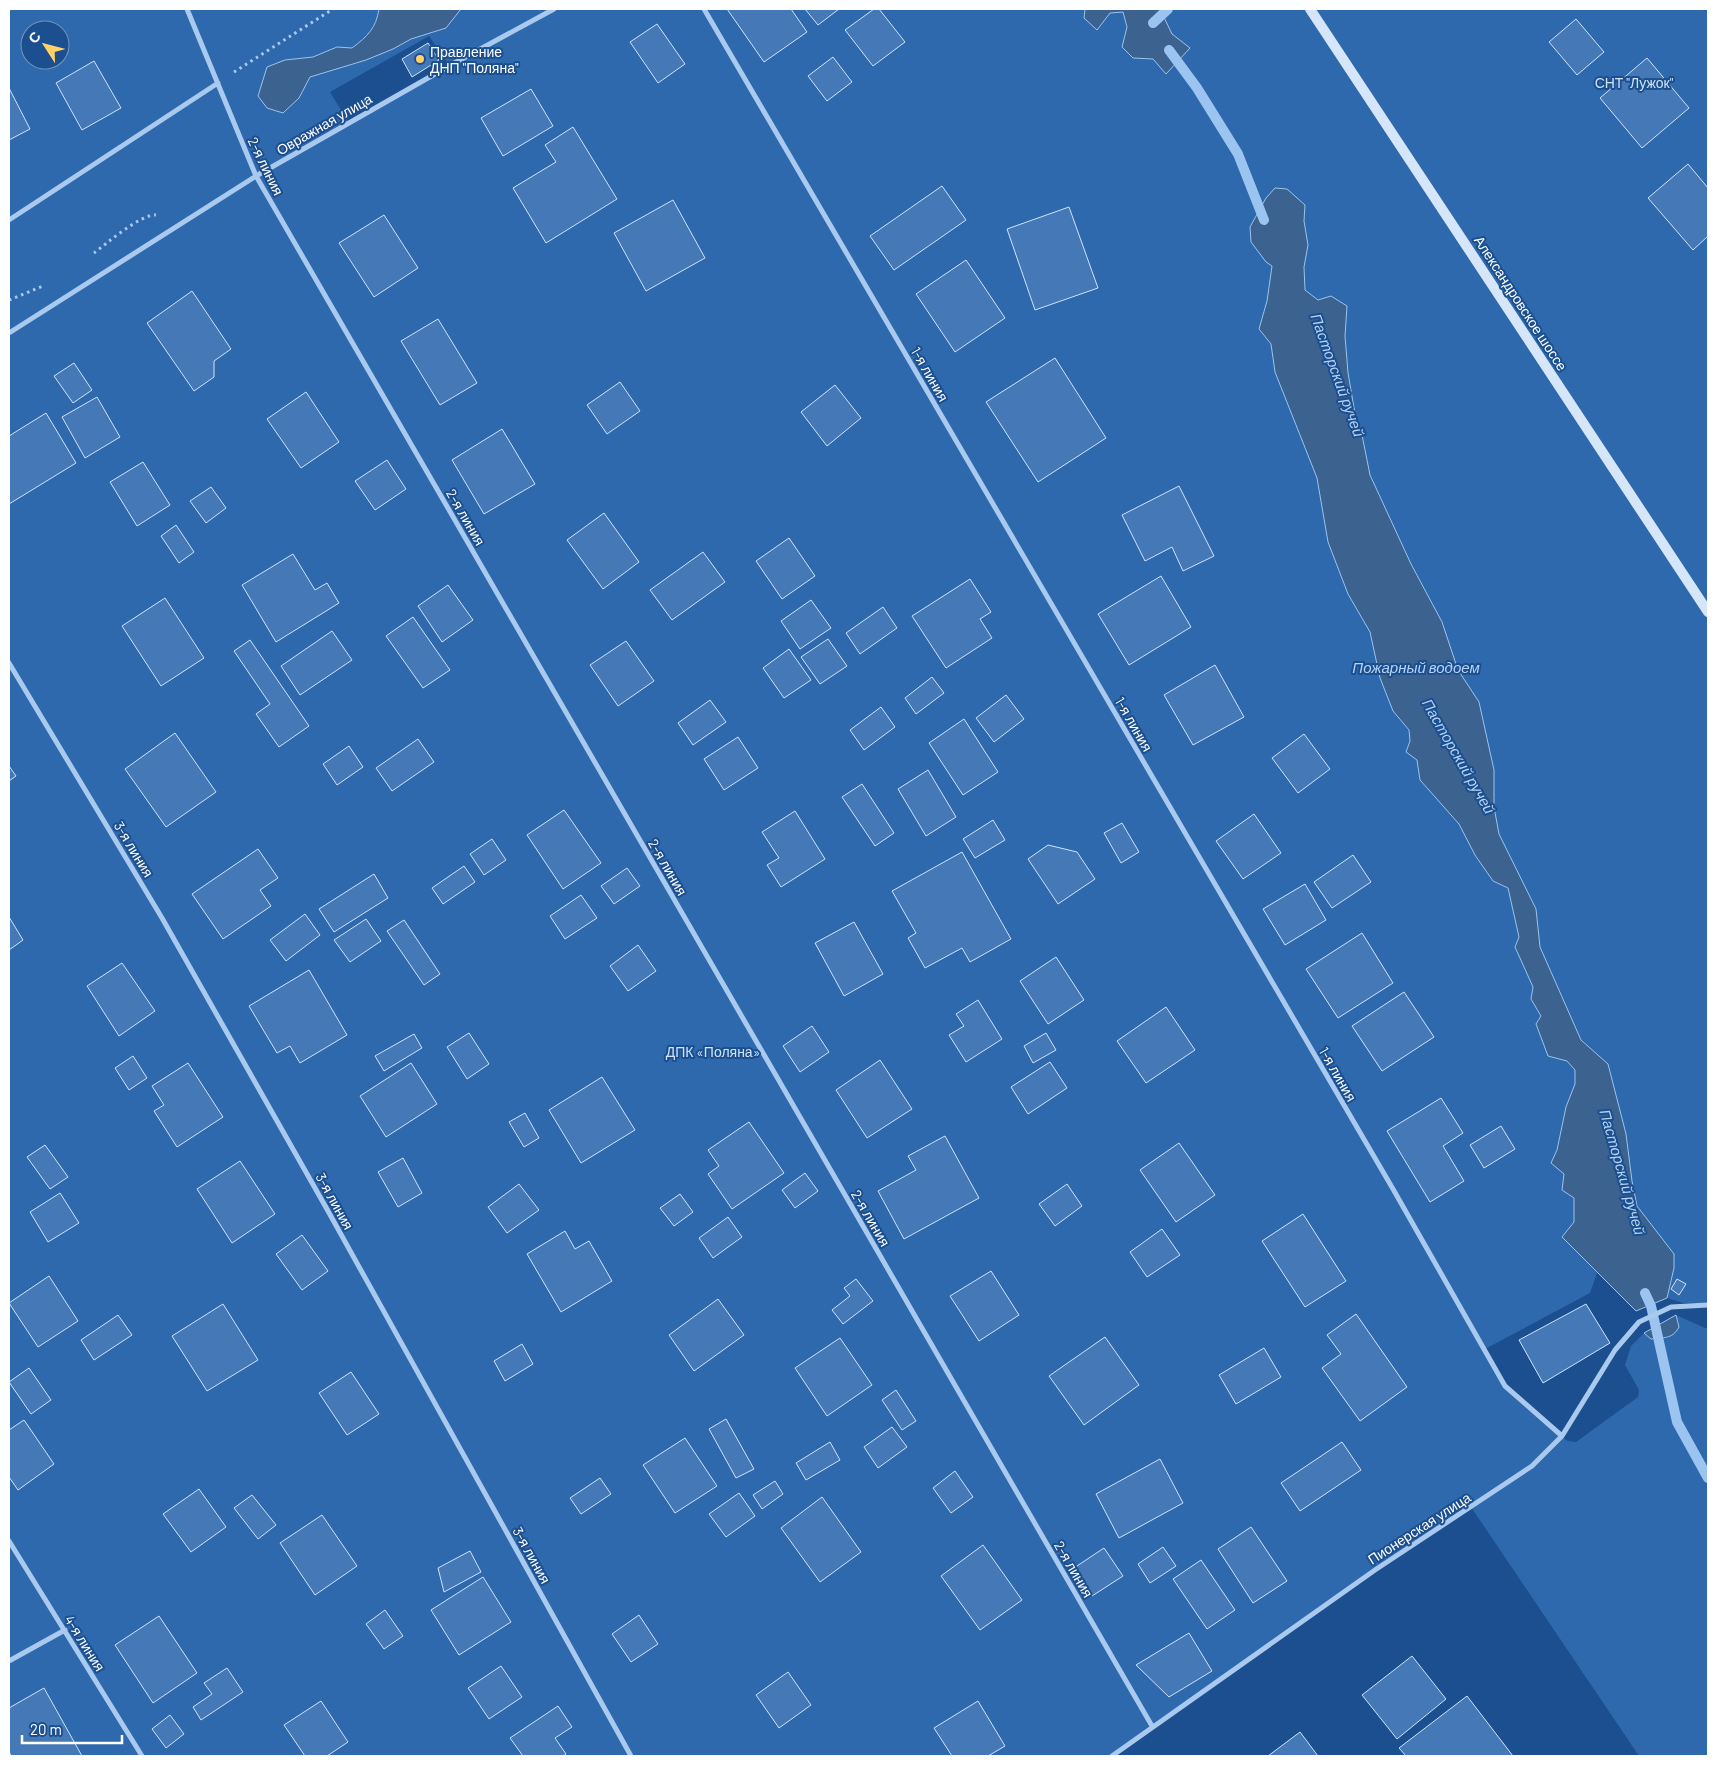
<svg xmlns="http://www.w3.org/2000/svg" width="1717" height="1765" font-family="Barlow,sans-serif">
<rect width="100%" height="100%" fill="#1b4f8f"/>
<path fill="#2e69ad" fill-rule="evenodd" d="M9,9H379C376,28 368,36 352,48L337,47L313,57L285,60L299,98L310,77L366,60L393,49L411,39L446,28L461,9H1085L1084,18L1110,12H1123L1133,58L1153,59L1172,34L1160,9H1708V1304L1683,1303L1667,1298L1674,1268V1254L1637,1206L1632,1181L1626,1134L1608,1064L1581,1040L1540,947L1536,909L1499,834L1494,807V770L1479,702L1458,670L1442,622L1411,564L1370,475L1362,435L1357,425L1348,373L1345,336L1347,306L1318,300L1305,290L1304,267L1308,245L1304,221L1305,205L1266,198L1250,227L1272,266L1267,301L1259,329L1271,344L1275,372L1317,478L1328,542L1348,594L1370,632L1380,678L1393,711L1409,730L1410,741L1407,752L1417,760L1420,780L1459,824L1475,855L1493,881L1508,888L1519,937L1515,947L1534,987L1531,999L1567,1061L1575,1070V1085L1566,1107L1557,1150L1551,1162L1564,1174L1562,1190L1574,1198V1222L1562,1237L1597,1273L1590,1293L1485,1349L1505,1386L1560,1436L1568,1441L1576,1442L1638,1397L1639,1390L1625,1365L1631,1346L1644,1333L1651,1339L1668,1338L1679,1327L1676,1315L1705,1328H1708V1756H1639L1471,1507L1376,1569L1112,1756H9ZM30,30H60V60H30ZM429,36L449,65L349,123L330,92Z"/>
<path fill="#3c6290" stroke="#9cc4f0" d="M379,9H461L446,28L411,39L393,49L366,60L310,77L299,98L283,113L267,108L258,96L267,67L285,60L313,57L337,47L352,48C368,36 376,28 379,9Z
M1085,9H1160L1172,34L1190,48L1166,74L1153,59L1133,58L1122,47L1127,27L1123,12L1110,13L1097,30L1084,18Z
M1275,188L1287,189L1305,205L1304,221L1308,245L1304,267L1305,290L1318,300L1331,296L1347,306L1345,336L1348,373L1357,425L1362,435L1370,475L1411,564L1442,622L1458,670L1479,702L1494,770V807L1499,834L1536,909L1540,947L1581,1040L1608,1064L1626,1134L1632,1181L1637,1206L1674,1254V1268L1667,1298L1636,1311L1562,1237L1574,1222V1198L1562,1190L1564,1174L1551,1163L1557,1150L1566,1107L1575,1084V1070L1567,1061L1548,1056L1536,1024L1541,1016L1531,999L1533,987L1515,947L1519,937L1508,888L1493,881L1475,855L1459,824L1420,780L1417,760L1406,752L1410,741L1409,730L1393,711L1380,678L1370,632L1348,594L1328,542L1317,478L1275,372L1271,344L1259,329L1267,301L1272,266L1266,262L1251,242L1250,227L1266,198Z
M1676,1315L1679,1327C1672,1340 1663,1337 1651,1339L1644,1333Z"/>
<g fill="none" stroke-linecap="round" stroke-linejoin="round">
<path stroke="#9cc4f0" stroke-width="10" d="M1153,23L1168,9
M1169,50L1197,88L1238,154L1264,220
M1645,1293L1651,1306L1677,1422L1708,1478"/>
</g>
<path fill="#4478b7" stroke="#cfe3fa" d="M727,9H791L807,32L764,62Z
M805,9H839L818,25Z
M874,9H879L905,42L873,66L845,30Z
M1576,19L1604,52L1577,75L1549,42Z
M657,24L685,64L658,83L630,42Z
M428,43L439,60L412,77L402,59Z
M833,57L852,82L827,101L808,76Z
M1647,58L1689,108L1642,148L1600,98Z
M94,61L121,108L82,130L56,83Z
M9,88L30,129L9,140Z
M531,89L553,126L503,156L481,118Z
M573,127L617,199L546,243L513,188L556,162L545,145Z
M1688,164L1708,188V236L1693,250L1648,198Z
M942,186L966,220L894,270L870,236Z
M673,200L705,258L646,291L614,233Z
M1069,207L1098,288L1035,310L1007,229Z
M384,215L418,268L374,297L339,243Z
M966,260L1005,318L955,352L916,294Z
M192,291L231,349L214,361V377L194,391L147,323Z
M438,319L477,383L440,405L401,341Z
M1055,358L1106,438L1038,482L986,402Z
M74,363L92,390L73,403L54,376Z
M620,382L640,411L607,434L587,405Z
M835,385L861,418L827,446L801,412Z
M306,392L339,442L301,468L267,419Z
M97,397L120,437L85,458L62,417Z
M46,413L76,463L9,504V436Z
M502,429L535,484L484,514L452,460Z
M387,460L406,489L375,510L355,481Z
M143,462L170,505L137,526L110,482Z
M1179,486L1214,556L1183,571L1172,547L1145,561L1122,515Z
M211,487L226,508L206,523L190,501Z
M604,513L639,562L603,589L567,540Z
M176,525L194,552L179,563L161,536Z
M789,538L815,576L782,599L756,561Z
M703,552L725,582L672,620L650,590Z
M293,554L315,590L327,583L339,603L276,642L242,585Z
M1161,576L1191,627L1129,665L1098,614Z
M970,579L991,612L980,619L992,638L946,668L912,616Z
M448,585L473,620L442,642L418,606Z
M165,598L204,658L161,686L122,626Z
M811,600L831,628L800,649L781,621Z
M883,607L897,628L860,654L846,633Z
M413,617L450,670L423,688L386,636Z
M332,631L352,660L300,695L281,666Z
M828,639L847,666L820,684L801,657Z
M250,640L309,726L279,747L256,714L270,704L234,651Z
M626,641L654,681L618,706L590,665Z
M789,649L811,680L784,698L763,668Z
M1215,665L1244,717L1193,745L1164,695Z
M932,677L944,693L916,714L905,698Z
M1006,695L1024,719L994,742L976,718Z
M710,700L726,722L693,745L678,723Z
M881,707L895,727L864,750L850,730Z
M964,719L998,772L963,795L929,743Z
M175,733L216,792L166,827L125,769Z
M1304,734L1330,769L1298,793L1272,758Z
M738,737L758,768L724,790L704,759Z
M418,739L434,762L392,791L376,768Z
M349,746L363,767L337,785L323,764Z
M9,766L16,776L9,781Z
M928,770L956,817L926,836L898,789Z
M862,784L894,833L875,846L842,797Z
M564,810L601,863L563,889L527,835Z
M795,811L825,859L781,887L767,865L779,858L762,832Z
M1254,814L1281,853L1243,879L1216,841Z
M993,820L1005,840L975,858L963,839Z
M1122,823L1139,852L1121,863L1104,833Z
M492,839L506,860L484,875L470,854Z
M1048,845L1077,852L1095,879L1058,904L1028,859Z
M258,849L278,878L260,890L271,906L223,939L192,894Z
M962,852L1011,939L970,962L962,948L925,968L908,938L916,933L892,891Z
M1353,855L1371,882L1332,908L1314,882Z
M464,866L475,882L443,904L432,888Z
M627,868L640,886L614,904L601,886Z
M374,874L388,898L334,932L319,909Z
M1305,884L1326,920L1285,945L1263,909Z
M581,895L597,918L565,939L550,916Z
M305,914L320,935L286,961L270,940Z
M9,917L23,940L9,950Z
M366,919L381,941L350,962L334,940Z
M404,920L440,974L424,985L387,931Z
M854,922L883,974L844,996L815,943Z
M1362,933L1393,983L1338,1018L1306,969Z
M638,945L656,971L628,991L610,966Z
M1056,957L1084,1000L1048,1024L1020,981Z
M122,963L155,1011L119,1036L87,986Z
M309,970L347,1035L300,1063L290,1046L277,1053L249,1006Z
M1404,992L1434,1037L1382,1071L1352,1026Z
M978,1000L1002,1039L966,1062L949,1035L964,1026L956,1014Z
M1166,1007L1195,1050L1146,1083L1117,1041Z
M812,1026L829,1052L800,1072L783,1046Z
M469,1033L489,1064L467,1079L447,1047Z
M1046,1033L1056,1050L1033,1063L1024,1046Z
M414,1034L422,1048L384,1071L375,1056Z
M133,1056L147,1078L129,1090L115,1068Z
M880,1060L912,1109L867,1138L836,1090Z
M1050,1062L1067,1088L1028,1114L1011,1087Z
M188,1063L223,1117L177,1147L154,1111L164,1105L152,1086Z
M411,1063L437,1104L386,1137L360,1096Z
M602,1077L635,1130L581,1163L549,1110Z
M1441,1098L1463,1133L1443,1146L1464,1181L1430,1202L1387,1131Z
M525,1113L539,1138L524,1147L509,1122Z
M749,1122L784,1173L732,1209L708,1174L719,1166L708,1150Z
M1501,1126L1515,1149L1484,1168L1470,1145Z
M945,1136L979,1198L904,1239L878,1191L916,1170L908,1156Z
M1179,1143L1215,1195L1176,1222L1140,1170Z
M45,1145L68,1177L50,1189L27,1157Z
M403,1158L422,1193L398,1207L378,1172Z
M240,1161L275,1214L232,1243L197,1189Z
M805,1173L818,1191L795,1208L782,1190Z
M519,1184L539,1210L507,1233L488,1207Z
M1067,1184L1082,1206L1055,1226L1039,1204Z
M60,1193L79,1223L48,1242L30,1212Z
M680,1194L693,1212L674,1226L660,1208Z
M1303,1214L1346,1281L1305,1307L1262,1241Z
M728,1217L742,1237L713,1258L699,1238Z
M1162,1229L1180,1255L1147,1277L1130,1252Z
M565,1231L575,1249L589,1241L612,1281L561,1312L527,1254Z
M302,1235L328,1271L302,1290L276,1254Z
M991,1271L1019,1315L979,1341L950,1296Z
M49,1276L78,1321L38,1347L9,1303Z
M856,1279L873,1301L843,1324L832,1310L850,1296L844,1288Z
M1677,1279L1686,1284L1679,1295L1671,1289Z
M718,1299L744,1335L694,1371L669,1335Z
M223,1304L258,1360L207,1391L172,1336Z
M1586,1304L1610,1343L1543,1383L1519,1340Z
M1356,1314L1407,1387L1360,1421L1322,1368L1341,1354L1327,1335Z
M118,1315L132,1335L94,1360L81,1340Z
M1105,1337L1139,1385L1084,1425L1049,1376Z
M840,1338L872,1385L827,1416L795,1368Z
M522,1344L533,1364L505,1381L494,1361Z
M1264,1348L1281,1377L1236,1404L1219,1375Z
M29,1368L51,1400L31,1414L9,1382Z
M351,1372L379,1414L347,1435L319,1393Z
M896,1390L916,1421L902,1430L882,1400Z
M726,1419L754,1469L736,1478L709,1429Z
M24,1420L54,1464L18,1490L9,1477V1430Z
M892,1427L907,1447L878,1468L864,1447Z
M685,1438L717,1486L675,1513L643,1465Z
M830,1442L840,1460L806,1480L796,1463Z
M1342,1442L1361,1470L1300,1511L1281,1483Z
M1160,1459L1183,1503L1119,1538L1096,1494Z
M955,1471L973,1497L951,1513L933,1488Z
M600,1478L611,1494L581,1514L570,1498Z
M775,1481L783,1494L762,1509L753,1495Z
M199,1489L226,1527L191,1552L163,1514Z
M739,1493L755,1516L726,1537L709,1514Z
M252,1495L276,1525L258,1539L234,1508Z
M822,1497L861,1552L820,1582L781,1528Z
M322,1515L357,1566L315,1595L280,1543Z
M1251,1527L1287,1581L1253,1603L1218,1549Z
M983,1545L1022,1600L980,1630L941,1576Z
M1163,1547L1176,1566L1150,1583L1138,1564Z
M1104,1548L1123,1576L1092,1596L1074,1568Z
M470,1551L481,1572L444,1592L438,1568Z
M1201,1560L1235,1610L1207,1629L1173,1579Z
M483,1577L511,1622L459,1655L431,1610Z
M385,1610L403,1636L384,1649L366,1624Z
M639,1615L658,1644L631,1662L612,1634Z
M159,1616L197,1673L153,1703L115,1645Z
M1189,1633L1212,1671L1169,1697L1136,1665Z
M1412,1656L1446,1699L1397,1739L1362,1695Z
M501,1666L522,1697L489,1719L468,1688Z
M227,1668L243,1692L201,1720L193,1707L212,1694L204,1683Z
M788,1672L811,1705L779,1728L756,1695Z
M44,1688L82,1756H11L9,1751V1708Z
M1467,1696L1513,1756H1406L1399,1748Z
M321,1701L348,1742L327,1756H305L284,1725Z
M978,1701L1005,1746L988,1756H952L934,1728Z
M558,1706L572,1727L555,1738L566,1754L563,1756H523L510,1738Z
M170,1715L184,1734L166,1748L152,1729Z
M1300,1732L1318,1756H1268Z"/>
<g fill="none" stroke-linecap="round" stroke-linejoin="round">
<path stroke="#a9c9ee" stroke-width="3" stroke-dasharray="2.5 4" stroke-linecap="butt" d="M234,72L333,9
M94,253C107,243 141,214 156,215
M9,300L43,286"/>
<path stroke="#a9c9ee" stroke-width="5" d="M187,9L256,176L1152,1726
M704,9L1393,1189L1505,1386L1562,1436
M9,220L218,83
M9,333L256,176L449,66L554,9
M9,663L162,918L328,1211L631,1756
M9,1541L142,1756
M9,1661L65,1630
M1112,1756L1375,1570L1532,1466L1562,1436L1615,1350L1639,1322L1671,1307L1708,1305"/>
<path stroke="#d6e6fa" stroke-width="10" d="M1310,9L1708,612"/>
</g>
<circle fill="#ffd166" stroke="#1b4f8f" stroke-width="2" cx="420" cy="59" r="5"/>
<g text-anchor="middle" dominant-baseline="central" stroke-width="4" stroke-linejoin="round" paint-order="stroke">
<g font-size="14" fill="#fff" stroke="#1b4f8f" text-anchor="start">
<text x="430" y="51">Правление<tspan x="430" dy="16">ДНП "Поляна"</tspan></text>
</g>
<g font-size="14" fill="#cfe3fa" stroke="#1b4f8f">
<text x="1634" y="82">СНТ "Лужок"</text>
<text x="713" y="1051">ДПК «Поляна»</text>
</g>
<g font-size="14" fill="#fff" stroke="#1b4f8f">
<text transform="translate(324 124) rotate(-30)">Овражная улица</text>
<text transform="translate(266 166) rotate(64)">2-я линия</text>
<text transform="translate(1521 303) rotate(57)">Александровское шоссе</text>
<text transform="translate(930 374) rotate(60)">1-я линия</text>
<text transform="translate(466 517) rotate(60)">2-я линия</text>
<text transform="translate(1134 724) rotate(60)">1-я линия</text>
<text transform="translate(134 849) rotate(59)">3-я линия</text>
<text transform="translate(668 867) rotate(60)">2-я линия</text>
<text transform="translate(1338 1074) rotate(60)">1-я линия</text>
<text transform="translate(335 1201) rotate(61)">3-я линия</text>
<text transform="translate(871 1218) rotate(60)">2-я линия</text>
<text transform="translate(1419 1528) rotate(-33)">Пионерская улица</text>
<text transform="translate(532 1555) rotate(61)">3-я линия</text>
<text transform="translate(1074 1569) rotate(60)">2-я линия</text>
<text transform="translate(85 1643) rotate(58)">4-я линия</text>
</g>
<g font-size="15" font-style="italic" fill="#b5d3f5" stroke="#1b4f8f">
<text transform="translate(1338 375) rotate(70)">Пасторский ручей</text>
<text x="1416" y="667">Пожарный водоем</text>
<text transform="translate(1459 756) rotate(60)">Пасторский ручей</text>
<text transform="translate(1623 1172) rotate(74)">Пасторский ручей</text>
</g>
</g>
<rect width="1717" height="1765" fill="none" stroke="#ffffff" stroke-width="20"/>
<g transform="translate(45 45) rotate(306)"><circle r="24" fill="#1b4f8f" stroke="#7695bc"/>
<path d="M0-4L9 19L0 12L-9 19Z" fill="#ffd166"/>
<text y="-8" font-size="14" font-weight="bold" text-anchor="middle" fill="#ffffff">С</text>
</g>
<path d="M22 1735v8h100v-8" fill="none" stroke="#ffffff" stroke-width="2.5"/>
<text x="30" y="1735" font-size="15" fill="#ffffff" stroke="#1b4f8f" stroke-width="4" paint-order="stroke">20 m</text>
</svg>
